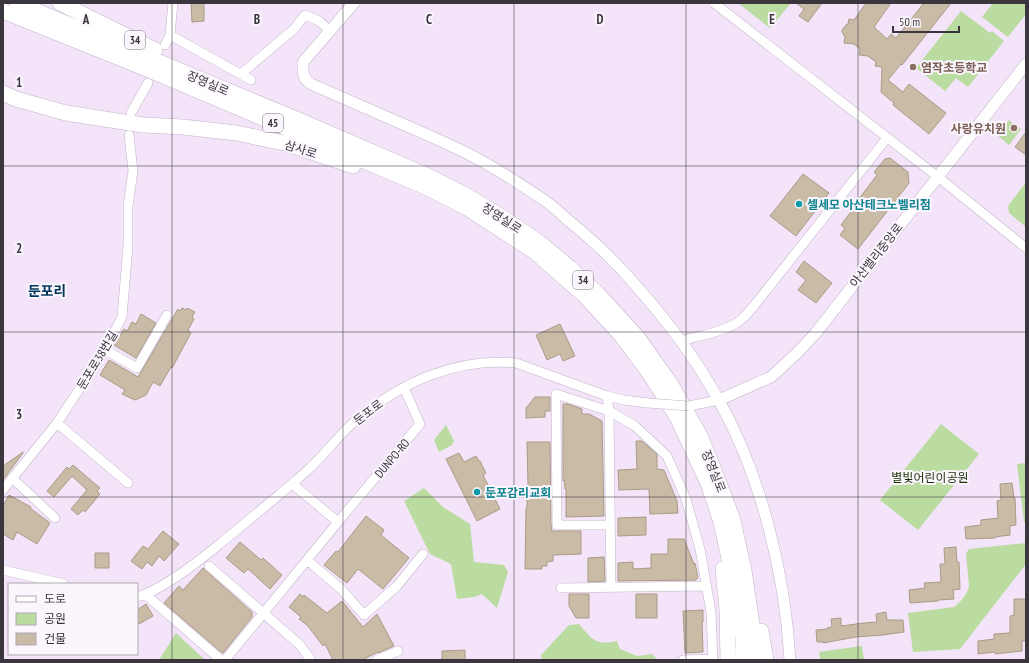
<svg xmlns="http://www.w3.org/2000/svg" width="1029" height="663" font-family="'PT Sans Narrow','Noto Sans KR',sans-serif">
<rect width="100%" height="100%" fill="#f3e4f9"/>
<path fill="#badca0" d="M738,3H791L770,28Z
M993,3H1026V14L1008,37L982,17Z
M961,11L990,33L992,31L1004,41L968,87L956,78L945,91L916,68Z
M1009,120L1021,129L1009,145L997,135Z
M1026,182V227L1009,213L1008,206Z
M941,424L979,454L918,530L880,500Z
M446,425L454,441L452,445L439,452L434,440Z
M1026,463V523L1024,522L1017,464Z
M424,488L443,507L470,524L474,562L504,565L508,572L497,608L482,594L474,597L457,599L451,564L430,554L404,501Z
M1026,543V564L960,649L913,652L908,613L954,607C960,603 968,593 969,586L966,553L969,549Z
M579,624C592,639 595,646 617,641L620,649L637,656L652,654L658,660H542L541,655L569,625Z
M176,633L205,660H159Z
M862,646L864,660H820L819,652Z"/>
<path fill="#cabba7" stroke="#aa9b87" d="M191,3H204V21L192,22Z
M796,3H822L808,22L799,16L804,9Z
M866,3H891L874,27L887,39L891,34L896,38L924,3H951L902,65L901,64L888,80L903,92L909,84L946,113L929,134L893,105L894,103L881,92L882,67L875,66L876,62L868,56L859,55L860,49L854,44L844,43L845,37L842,32V30L846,25L848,24L849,19L854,20Z
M1026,132V155L1015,147Z
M890,158L908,172L909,183L858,249L840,235L845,228L841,225L856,205L855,204L877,175L874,172L885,159Z
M803,174L829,193L796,236L770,216Z
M804,261L832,283L816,303L798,290L806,280L796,272Z
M182,308L186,310L187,308L195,312L192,317L194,319L188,330L191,333L172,368L171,367L160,386L153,382L146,395L135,400L122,394L125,390L100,375L109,360L138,377L178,309L180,311Z
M141,314L156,323L136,358L114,345L124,329L127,331L132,322L136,324Z
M560,324L575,356L563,361L560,354L547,360L536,335Z
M535,397H550V411H545V417L526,418V408Z
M563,404H568L582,409V414H589L602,421L604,516L566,517V489H565L564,480L563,481Z
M636,441H642L657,454V469L664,470L677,501L678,513L650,514L649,489L619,490L618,470L637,469Z
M527,442H550L551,525L552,531H581V554L553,555V561L547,562V566H542V569H525L526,508H527V486H528Z
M23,452V453L3,480V466Z
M459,453L464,462L476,456L479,461H480L486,473L483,475L500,509L477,521L446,459Z
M73,465L100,488L97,491L100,494L85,512L83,510L78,515L71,509L87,490L72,476L54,497L47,491L67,467L69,469Z
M1012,483L1014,498H1015L1016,525L1010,526V535L995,537V538L966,539L965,527L981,525V520L998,518L997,501L1001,500L1000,484Z
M9,495L31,507L30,508L50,523L37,544L17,532L13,540L3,534V506Z
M366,516L384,530L381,535L409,558L383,589L358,569L347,583L324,565L336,551L338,552Z
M646,517V535L618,536V518Z
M163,531L179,544L164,561L159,556L152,566L147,562L142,569L131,561L143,546L148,549Z
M668,539H684L694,564L695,563L698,577L696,580L618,581V563L633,562V569L651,568V554H668Z
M240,542L261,560L263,558L282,575L270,589L248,569L244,573L226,558Z
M956,547L957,562H959L960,589L953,590L954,599L938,600V601L910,603L909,590L925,588L924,583L941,582L940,564H945L944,548Z
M95,553H109V568H95Z
M604,557L605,581L588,582V558Z
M203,568L252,612V617L223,653L221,652L164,603L179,586L183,590Z
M300,594L303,597L304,595L327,613L342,601L363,627L377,614L394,646L378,653V652L362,660H333L325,644L323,646L308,626L299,619L301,617L289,607Z
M569,594H589V618H576L569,606Z
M636,594H657V618H636Z
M1014,599H1026V641H1022V651L995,654V652L978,654V641L994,639V634L1010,633V616L1014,615Z
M146,604L153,616L137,625V610Z
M703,610V622H702L703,652L685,653L683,611Z
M886,612L887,620H903L904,632L883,635L856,637L823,643V642H817L816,630L827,629V628L832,627L831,619L841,618V626L864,623L877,622L876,614Z
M465,650V660H442V651Z"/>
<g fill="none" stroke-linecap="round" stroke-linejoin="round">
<g stroke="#c3b4c9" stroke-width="10">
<path id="minor" d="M714,3L938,177L1026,248
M170,35L251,80
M165,45L170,35L173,3
M241,74L294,29L305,15L319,21L330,31
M131,113L148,83
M681,341C698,336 719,333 735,324C742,320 748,313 753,307L887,138
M105,350L137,368L167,315
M607,396L609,411L611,587
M689,406L719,400
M57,423L128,483
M12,478L55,518
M296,487L338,522
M3,490L57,423L105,350L122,317L128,246V206L133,171L129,135
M610,525H557L556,394L609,411L635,426L667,456L686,499L700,549L711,612L713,660
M307,560L341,589L364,615L397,586L423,554
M209,566L300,645L311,660
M3,570L64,584
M561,588L707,586
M146,595L221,660
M137,597C162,590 195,564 216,547C237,530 258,512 279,495C289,486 299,478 309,469C325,454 338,436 355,421C400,383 456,357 516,363L607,396L624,400L648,403
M225,660L338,522L420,424L404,388
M377,660L398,651
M683,660L713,659"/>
</g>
<g stroke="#c3b4c9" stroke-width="12">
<path id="tertiary" d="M354,3L303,62C303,73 302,78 311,84C343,98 375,112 407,126C434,138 461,149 487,164C506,175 526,188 544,200C553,206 561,214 569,221C595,242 617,263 638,288C668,322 696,359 718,399C761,475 785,573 790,660
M719,400L771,377L796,354L815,334L1026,64"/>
</g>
<g stroke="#c3b4c9" stroke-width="16">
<path id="trunk" d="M17,3L296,119L430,177L469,197L505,219L540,243L570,268L598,294L638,338L670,383L699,434L710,460L732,517L744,570L754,638V660
M60,3L155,50
M3,11L147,69L428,188L467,208L535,252L584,295L621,335L650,374L677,417L708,483L721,522L739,603L743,639V660
M3,93L16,99L66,113L143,125L183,127L236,133L284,143L353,166
M723,569L727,610L728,660
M761,631L766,660"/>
</g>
<use href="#minor" stroke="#fff" stroke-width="9"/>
<use href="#tertiary" stroke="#fff" stroke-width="11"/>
<use href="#trunk" stroke="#fff" stroke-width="15"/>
<g stroke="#c3b4c9" stroke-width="10" stroke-linecap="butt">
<path id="minor-bridge" d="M648,403L689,406"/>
</g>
<use href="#minor-bridge" stroke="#fff" stroke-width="9"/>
</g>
<path fill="none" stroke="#3b353d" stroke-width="1" stroke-opacity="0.55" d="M172,3V660M343,3V660M514,3V660M686,3V660M858,3V660M3,166H1026M3,332H1026M3,497H1026"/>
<g fill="#8d6e63" stroke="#fbf5fd" stroke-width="1.5">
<circle cx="913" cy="67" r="4"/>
<circle cx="1014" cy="128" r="4"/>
</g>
<g fill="#0f9aa8" stroke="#fbf5fd" stroke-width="1.5">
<circle cx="799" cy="204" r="4"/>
<circle cx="477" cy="492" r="4"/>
</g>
<g text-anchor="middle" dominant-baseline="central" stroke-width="4" stroke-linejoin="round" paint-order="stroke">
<g fill="#fbf5fd" stroke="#756f77" stroke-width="1">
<rect x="125" y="31" width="20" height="18" rx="3"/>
<rect x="263" y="114" width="20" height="18" rx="3"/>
<rect x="573" y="271" width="20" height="18" rx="3"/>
</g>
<g font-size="11" font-weight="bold" fill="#3b353d">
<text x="135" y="40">34</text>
<text x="273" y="123">45</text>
<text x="583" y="280">34</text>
</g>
<g font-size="12" font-weight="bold" fill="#785e54" stroke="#fbf5fd" text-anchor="start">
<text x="921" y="67">염작초등학교</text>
<text x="1006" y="128" text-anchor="end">사랑유치원</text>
</g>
<g font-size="12" fill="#3b353d" stroke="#fbf5fd">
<text transform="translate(208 83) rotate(23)">장영실로</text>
<text transform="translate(301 149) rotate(18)">삼사로</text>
<text transform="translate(502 218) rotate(33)">장영실로</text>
<text transform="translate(876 255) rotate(-52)">아산밸리중앙로</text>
<text transform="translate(97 360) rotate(-59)">둔포로38번길</text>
<text transform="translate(368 412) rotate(-37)">둔포로</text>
<text transform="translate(392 458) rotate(-50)">DUNPO-RO</text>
<text transform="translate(714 471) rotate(68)">장영실로</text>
</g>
<g font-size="12" font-weight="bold" fill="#0d838f" stroke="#fbf5fd" text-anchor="start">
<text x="807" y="204">셀세모 아산테크노벨리점</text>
<text x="485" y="492">둔포감리교회</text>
</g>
<g font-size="12" fill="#193000" stroke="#fbf5fd">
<text x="930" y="477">별빛어린이공원</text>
</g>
<g font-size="14" font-weight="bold" fill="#013659" stroke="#fbf5fd">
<text x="47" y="291">둔포리</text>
</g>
</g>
<g font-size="13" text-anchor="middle" font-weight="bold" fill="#3b353d" stroke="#fbf5fd" stroke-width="4" stroke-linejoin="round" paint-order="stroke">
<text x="86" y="24">A</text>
<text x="257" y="24">B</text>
<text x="429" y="24">C</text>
<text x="600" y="24">D</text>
<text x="772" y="24">E</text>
<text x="19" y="87">1</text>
<text x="19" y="253">2</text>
<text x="19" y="419">3</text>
</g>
<rect width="1029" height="663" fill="none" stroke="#3b353d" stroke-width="8"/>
<rect x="8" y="583" width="130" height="72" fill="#fbf5fd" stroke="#aea8b0"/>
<rect x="16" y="596" width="20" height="6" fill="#ffffff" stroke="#aea8b0"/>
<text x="44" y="603" font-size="12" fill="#3b353d">도로</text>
<rect x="16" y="613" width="20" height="12" fill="#badca0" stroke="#aea8b0"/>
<text x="44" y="623" font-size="12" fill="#3b353d">공원</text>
<rect x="16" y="633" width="20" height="12" fill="#cabba7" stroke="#aea8b0"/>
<text x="44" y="643" font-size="12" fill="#3b353d">건물</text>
<path d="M893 26v6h66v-6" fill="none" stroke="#3b353d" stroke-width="2"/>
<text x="899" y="26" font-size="12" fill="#3b353d" stroke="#fbf5fd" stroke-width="3" paint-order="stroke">50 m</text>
</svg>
